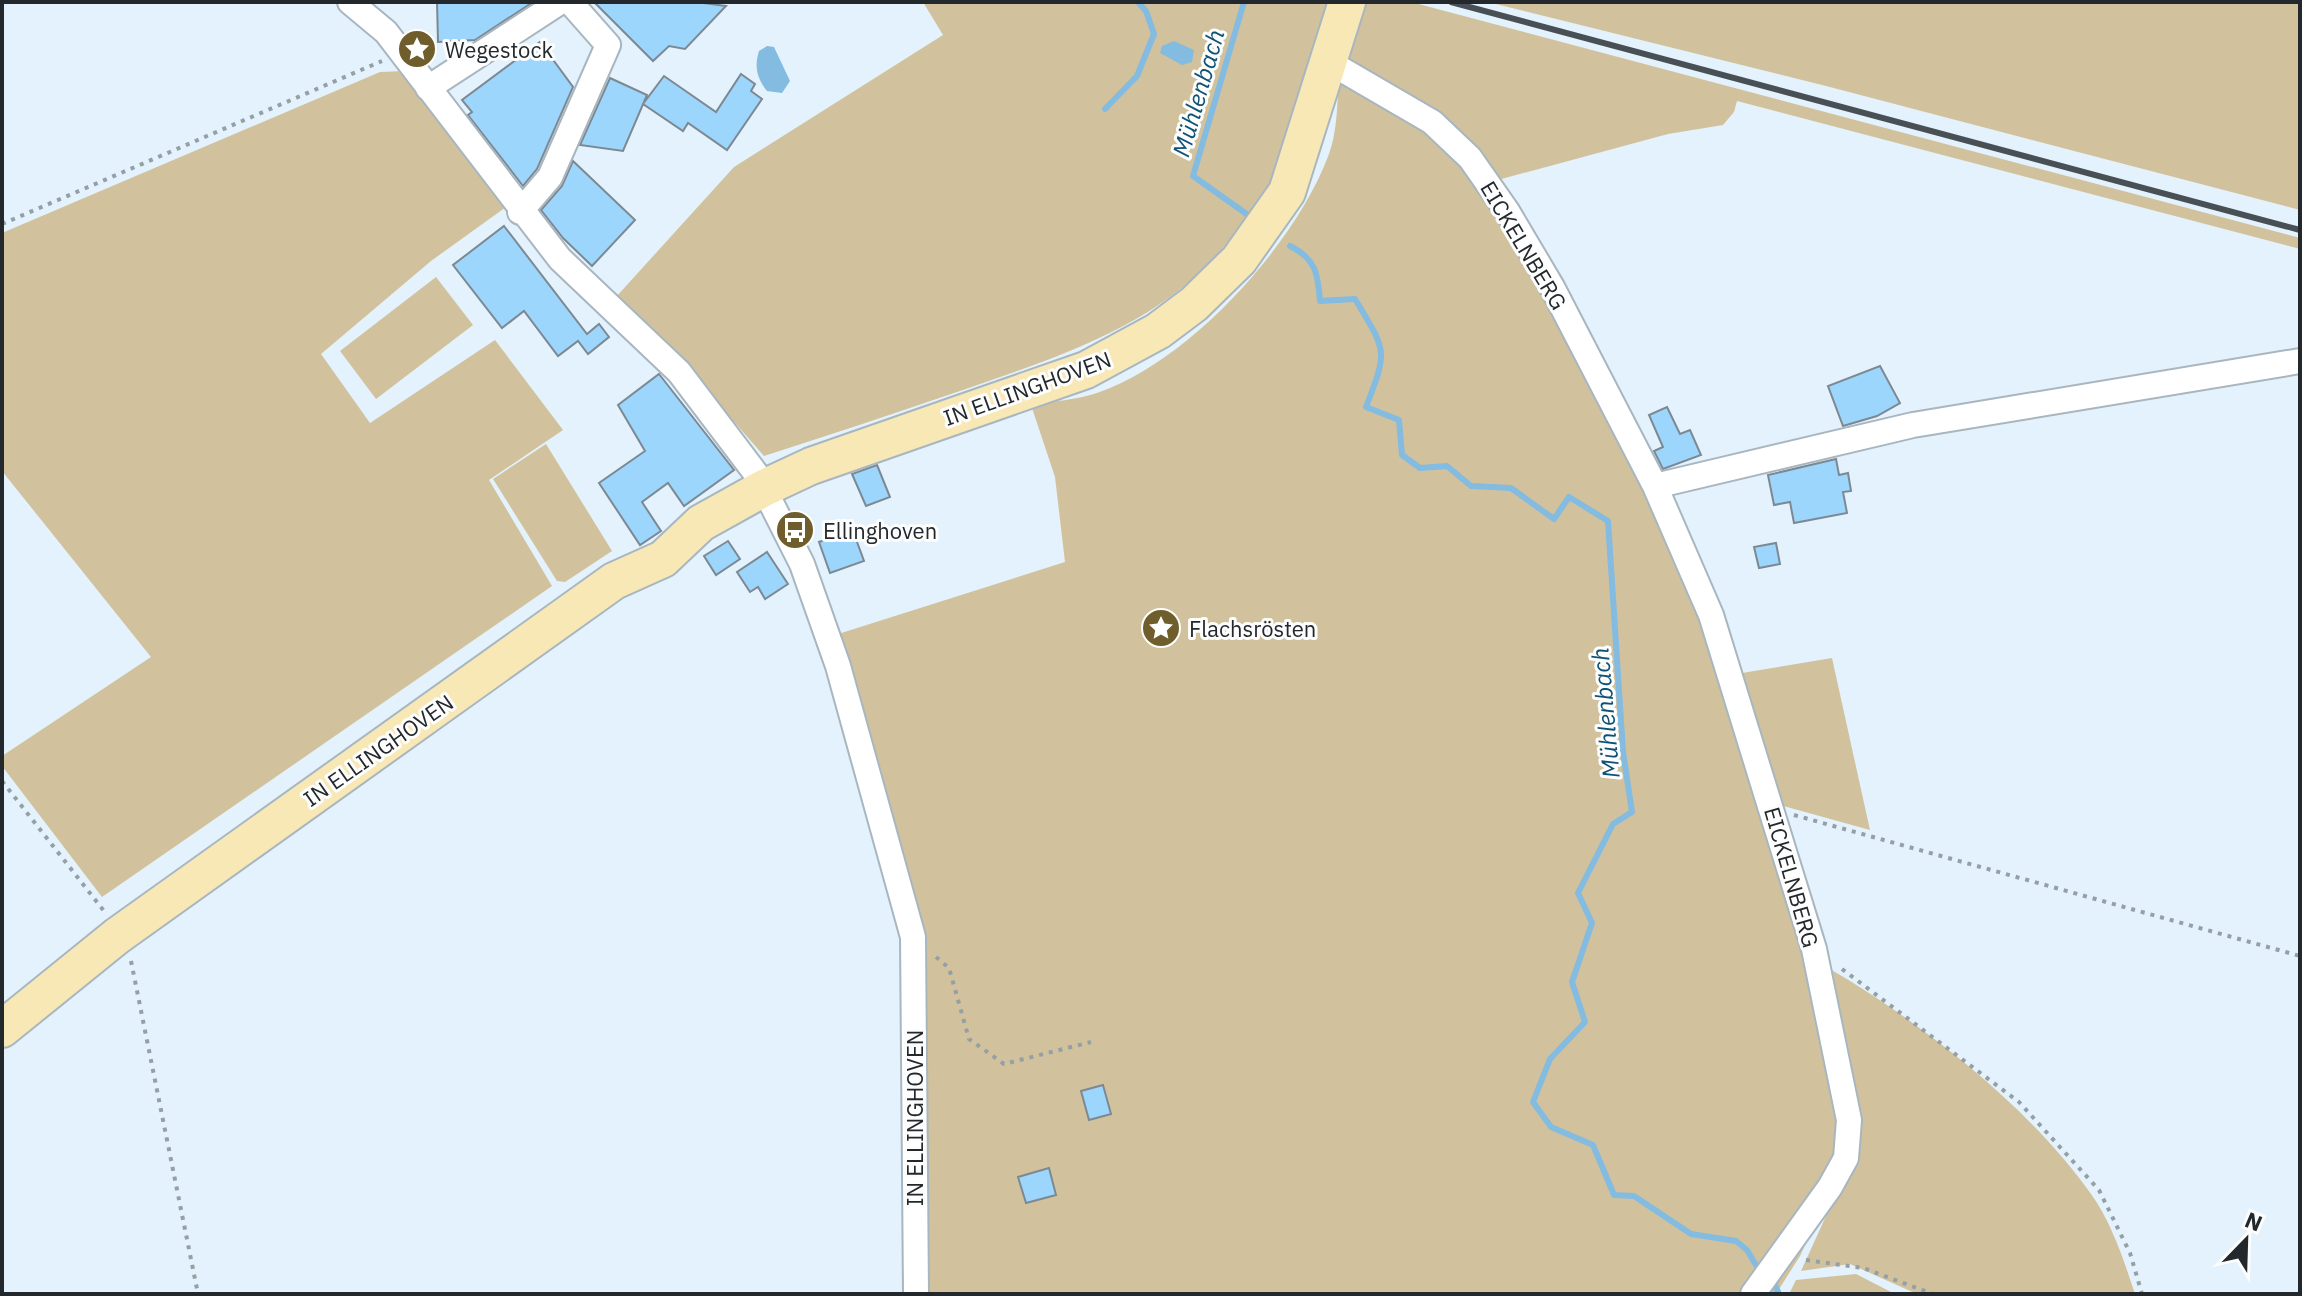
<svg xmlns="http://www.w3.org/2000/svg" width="2302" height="1296" font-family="'IBM Plex Sans',sans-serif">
<rect width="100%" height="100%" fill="#e3f2fc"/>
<path fill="#d1c29d" d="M923,2H1411L2300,238V249L1737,101L1734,112L1723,125L1668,134L1494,181L1632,447L1699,610L1848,1104L1827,1198L1800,1256L1776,1294H925L924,969L835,635L1065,562L1055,477L1031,405C1052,401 1077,400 1097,393C1189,362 1296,244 1329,154C1339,127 1337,91 1340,63C1303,129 1267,201 1215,257C1148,330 1051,359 960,391C895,413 830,435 764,456L665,343L616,297L734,167L943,35Z
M1488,2H2300V210L1826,86Z
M405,71L506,207L431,261L321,354L370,423L495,340L563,430L489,480L552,586L102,897L2,766V756L151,657L2,471V233L380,72Z
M436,277L473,325L376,399L340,351Z
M546,444L612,551L565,582L557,581L493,479Z
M1832,658L1870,830L1776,804L1736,674Z
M1830,969C1921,1022 2031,1108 2091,1194C2112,1223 2124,1261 2135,1294H1917L1850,1264L1801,1271L1851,1161L1858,1104L1841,1040Z
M1856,1274L1895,1294H1789L1796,1280Z"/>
<path fill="#84bbe0" d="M1174,41L1194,50L1192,62L1182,65L1160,53L1162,46Z
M767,46L774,47L790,81L782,93L767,91C757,78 754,67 759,51Z"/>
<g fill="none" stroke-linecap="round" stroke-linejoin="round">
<path stroke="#84bbe0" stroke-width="6" d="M1244,2L1193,176L1248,215
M1105,109L1137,76L1154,34L1146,11L1138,2
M1290,246C1316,259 1318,274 1320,301L1355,299C1387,352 1388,350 1366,407L1399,420L1402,455L1420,468L1447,466L1471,486L1511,488L1554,519L1569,497L1608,521L1623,752L1632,812L1613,824L1578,893L1592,923L1572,982L1585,1022L1550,1059L1533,1102L1551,1127L1593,1145L1614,1195L1634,1196L1691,1234L1736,1241L1747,1250L1756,1265
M1774,1283L1779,1294"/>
</g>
<path fill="#9dd6fc" stroke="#7c8993" stroke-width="2" d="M437,2H533L475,40L438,42Z
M594,2H696L726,6L685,49L669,46L653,61Z
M540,42L573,87L537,169L523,186L468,115L472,112L462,100Z
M741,74L755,84L751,91L762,99L727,150L688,123L683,131L643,104L664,76L716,112Z
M610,78L647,95L623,151L580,145Z
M573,161L635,220L592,266L563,238L541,210L562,186Z
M504,226L587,334L599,324L609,337L588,354L578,341L558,356L524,311L502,328L453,265Z
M1880,366L1900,403L1877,416L1843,426L1828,386Z
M659,374L734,470L684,506L668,483L642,502L661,531L640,545L599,483L645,451L618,405Z
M1667,407L1680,434L1690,430L1701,455L1663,469L1654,451L1663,447L1649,415Z
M1836,459L1839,475L1848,473L1851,491L1843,492L1847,513L1794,523L1790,502L1774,505L1768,475Z
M877,465L890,497L866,506L852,474Z
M853,531L864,561L830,573L819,542Z
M728,541L740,559L716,575L704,556Z
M1776,543L1780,564L1759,568L1754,547Z
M767,552L788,584L765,599L758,587L750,592L737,572Z
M1103,1085L1111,1114L1089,1120L1081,1091Z
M1049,1168L1056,1195L1026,1203L1018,1177Z"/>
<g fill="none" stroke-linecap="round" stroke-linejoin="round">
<g stroke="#a8b6c0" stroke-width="28">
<path id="street" d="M350,2L386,32L560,259L679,372L757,475L802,564L838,666L913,937L916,1294
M1329,62L1432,122L1470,158L1507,211L1552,287L1655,486L1711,615L1814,949L1849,1120L1846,1158L1830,1187L1753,1294
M428,88L560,2
M520,212L550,177L608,45L570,2
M1655,486L1913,425L2300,361"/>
</g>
<g stroke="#a8b6c0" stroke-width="40">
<path id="secondary" d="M2,1029L117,936L614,581L663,559L701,523L764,488L811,466L1086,370L1158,331L1194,304L1239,260L1287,192L1347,2"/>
</g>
<path stroke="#949fa6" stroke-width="4" stroke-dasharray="4 6" stroke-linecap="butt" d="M2,224L382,61
M2,781L104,911
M1794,815L2300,956
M936,957L949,968L969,1039L1004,1064L1091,1042
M131,961L198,1294
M1842,969L2019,1102L2099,1190L2130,1253L2142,1294
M1806,1260L1863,1268L1933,1294"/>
<use href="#street" stroke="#fff" stroke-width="24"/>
<use href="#secondary" stroke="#f7e8b5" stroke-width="36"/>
<path stroke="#485055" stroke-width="6" d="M1451,2L2300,230"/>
</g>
<defs>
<g id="sight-disc" transform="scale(2)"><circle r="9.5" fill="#705d2c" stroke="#fcfdfc"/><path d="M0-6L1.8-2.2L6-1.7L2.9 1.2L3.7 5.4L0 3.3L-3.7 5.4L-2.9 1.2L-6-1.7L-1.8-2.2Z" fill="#fff"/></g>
<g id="bus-disc" transform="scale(2)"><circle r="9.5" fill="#705d2c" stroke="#fcfdfc"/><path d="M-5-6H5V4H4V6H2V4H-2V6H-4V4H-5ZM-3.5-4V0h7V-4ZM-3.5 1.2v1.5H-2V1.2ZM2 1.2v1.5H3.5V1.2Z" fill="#fff"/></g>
</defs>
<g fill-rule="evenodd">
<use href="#sight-disc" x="417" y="49"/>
<use href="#bus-disc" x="795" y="530"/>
<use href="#sight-disc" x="1161" y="628"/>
</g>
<g text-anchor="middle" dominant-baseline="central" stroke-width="6" stroke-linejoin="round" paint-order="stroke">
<g font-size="22" fill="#22282c" stroke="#fcfdfc" text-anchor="start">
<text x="445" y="49">Wegestock</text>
<text x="823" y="530">Ellinghoven</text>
<text x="1189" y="628">Flachsrösten</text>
</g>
<g font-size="22" fill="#22282c" stroke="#fcfdfc">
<text transform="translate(1524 245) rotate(59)">EICKELNBERG</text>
<text transform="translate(1027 388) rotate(-20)">IN ELLINGHOVEN</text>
<text transform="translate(378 750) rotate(-35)">IN ELLINGHOVEN</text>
<text transform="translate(1792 877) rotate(74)">EICKELNBERG</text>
<text transform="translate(914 1118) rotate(-90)">IN ELLINGHOVEN</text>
</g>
<g font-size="24" font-style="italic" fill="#0d5276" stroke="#fcfdfc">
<text transform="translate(1198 93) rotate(-74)">Mühlenbach</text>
<text transform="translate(1605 713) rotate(-95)">Mühlenbach</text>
</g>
</g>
<rect width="2302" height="1296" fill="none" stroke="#22282c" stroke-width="8"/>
<g transform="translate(2246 1240) rotate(23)" stroke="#fcfdfc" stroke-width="6" paint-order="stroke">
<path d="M0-6L14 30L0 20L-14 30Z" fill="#22282c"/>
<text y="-12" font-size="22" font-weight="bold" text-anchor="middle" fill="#22282c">N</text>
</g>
</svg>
